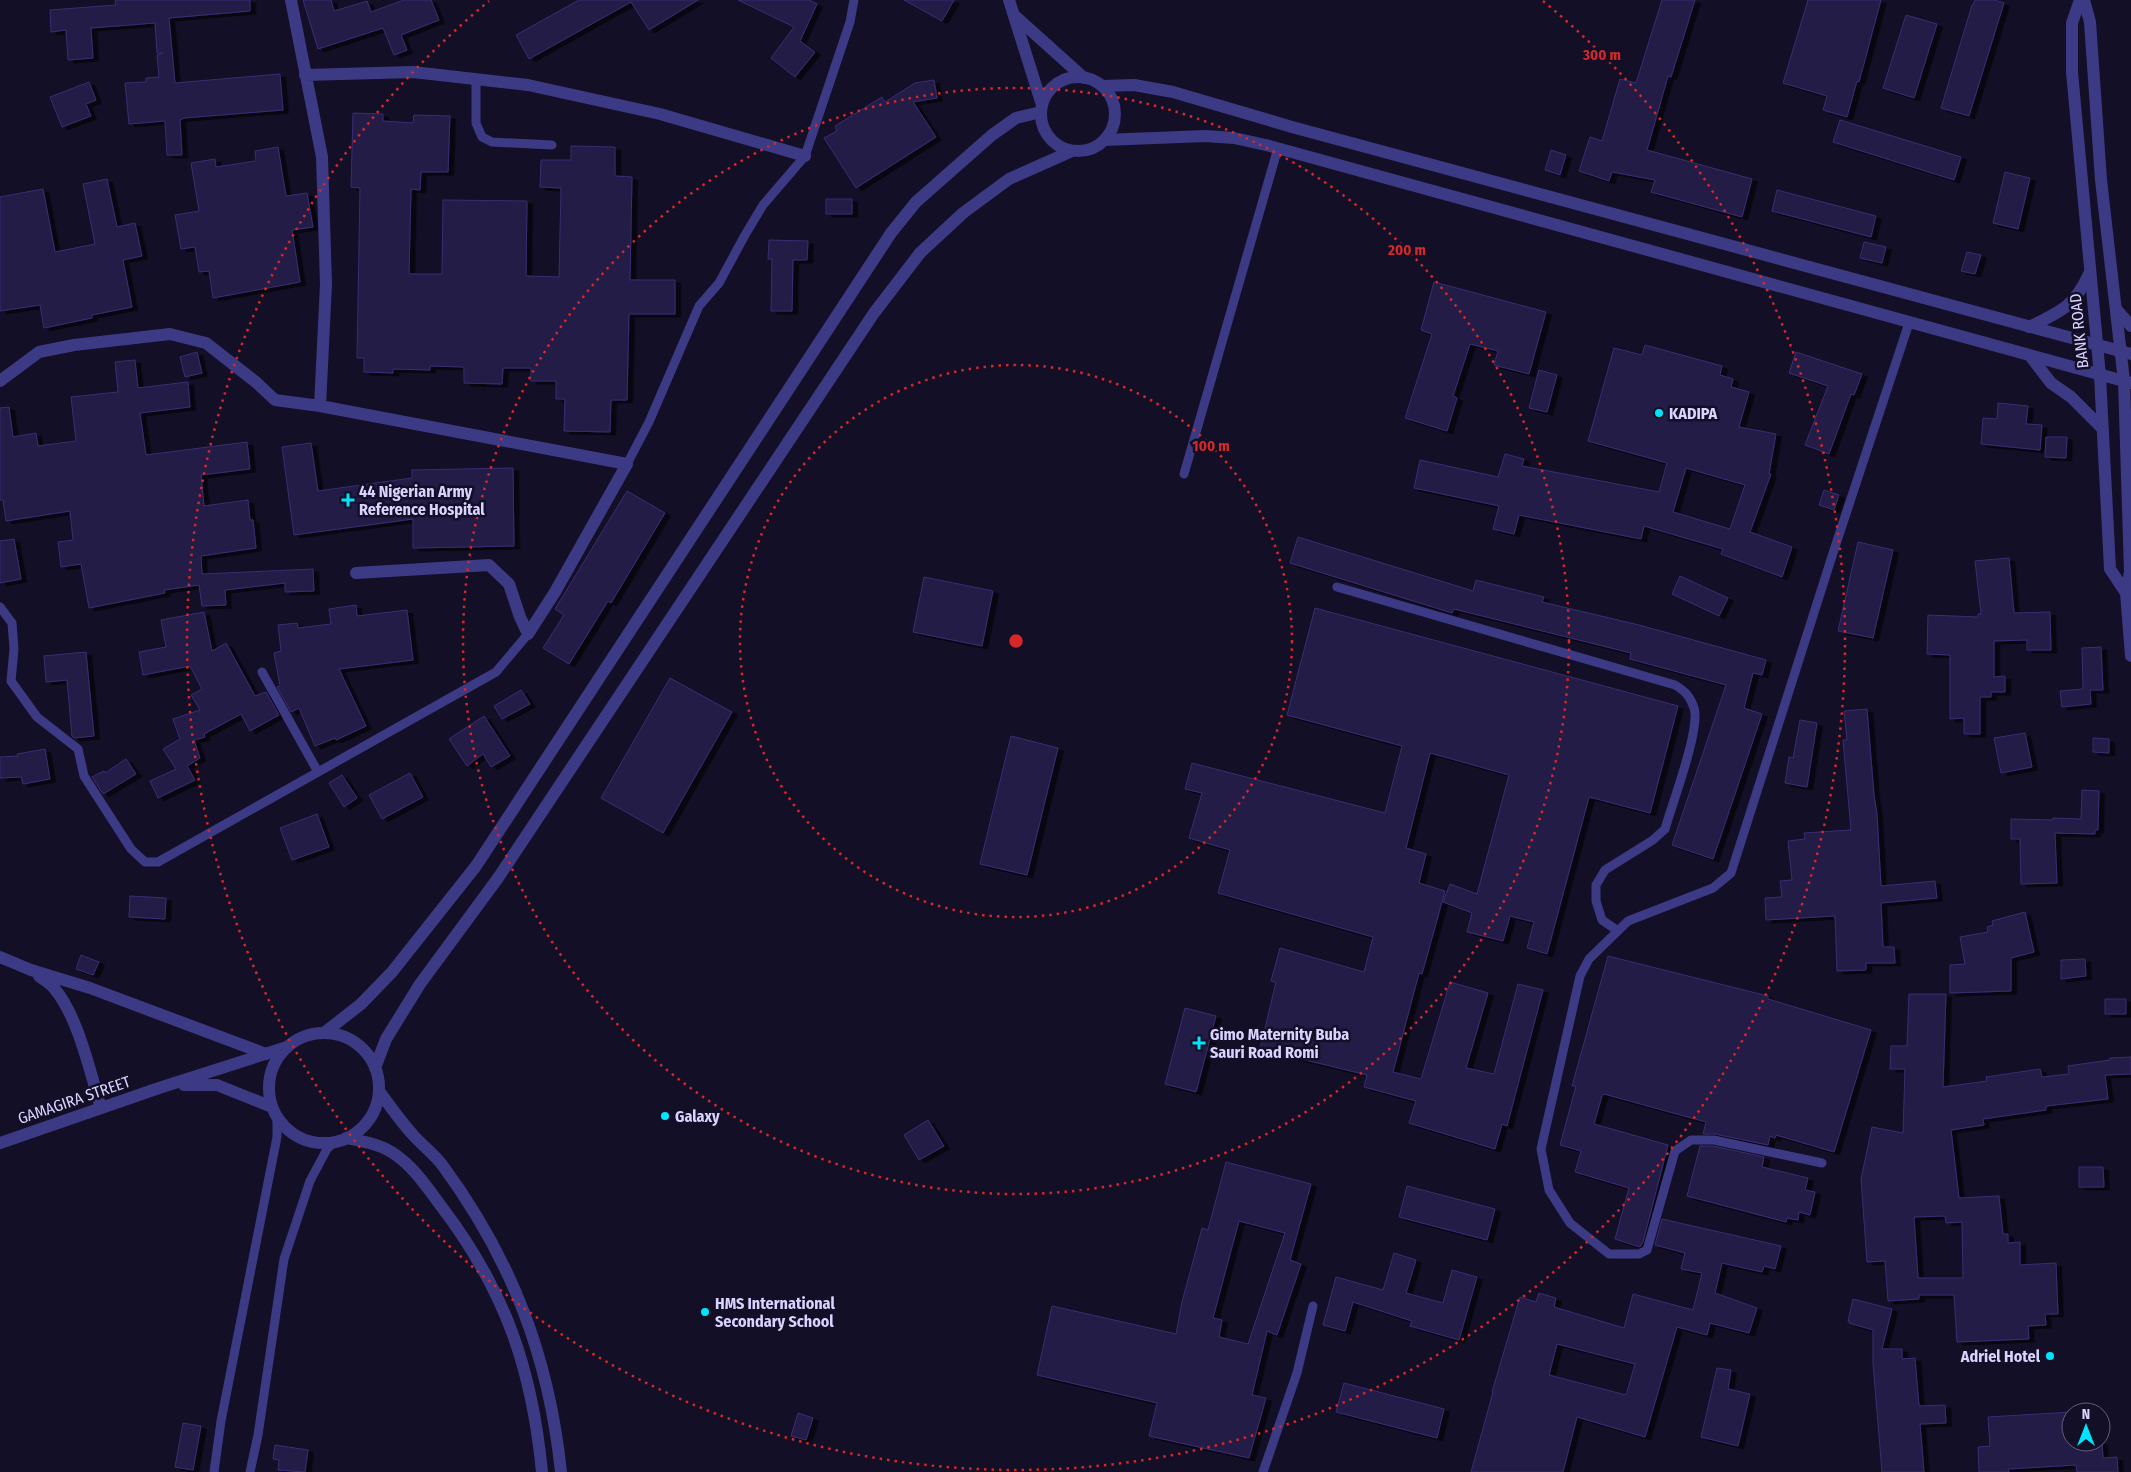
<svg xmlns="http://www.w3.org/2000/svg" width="2131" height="1472" font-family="'Fira Sans Condensed',sans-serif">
<defs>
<filter id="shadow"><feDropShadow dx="5.5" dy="3" stdDeviation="0" flood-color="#0009"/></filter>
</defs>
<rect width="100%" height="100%" fill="#130f26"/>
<path fill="#241b47" stroke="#3b2d73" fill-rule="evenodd" filter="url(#shadow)" d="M115,0H250V11L169,18L175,83L280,74L283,110L184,118L180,120L182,155H167L165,121L129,124L125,83L146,82V78L159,77L157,55L163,53H157L155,23L91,28L93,58L68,60L66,30L51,32L50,10L116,5Z
M303,0H331L334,11L367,1L371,12L404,0H431L439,20L401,35L407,50L394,55L383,28L318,49Z
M579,0H698L649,30L631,2L529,59L516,35Z
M738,0H809L817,4L800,41L815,52L795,77L771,58L794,27Z
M904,0H954L942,21Z
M1662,0H1695L1671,77L1668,76L1647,150L1752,179L1742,217L1651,192L1655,180L1612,172L1609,181L1579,171L1590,137L1602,141L1620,79L1636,83Z
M1808,0H1881L1859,82L1857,81L1847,117L1823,110L1827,96L1783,83Z
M1975,0H1994L2004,3L1969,116L1941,108L1972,5H1973Z
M1906,15L1937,24L1914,98L1883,88Z
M934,80L937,98L913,102L936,137L856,188L824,138L837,131L835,126L882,97L885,102L915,83Z
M89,82L96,100L86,104L91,116L62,127L50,97Z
M353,113L383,114V121L413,123L414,115L450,116L448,172H421L420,190L411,189L409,274H442L443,200L527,201L526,276L559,277L561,188L540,187L541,160H571V146L615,147V176L632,177L630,280H675V314H629L627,400H611L610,432L564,431L565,399H556V381H531V368H503L502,384L464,383V367L430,366V370L393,369V373L364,372V358H357L360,188L351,187Z
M1840,120L1961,157L1954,180L1833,142Z
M278,147L286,196L307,193L313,227L292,230L300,282L213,298L209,271L199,272L195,247L181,249L175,215L199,211L191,163L215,159L216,167L256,161L255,151Z
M1551,150L1566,155L1560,175L1545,170Z
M2005,172L2030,178L2018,229L1993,223Z
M107,179L117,227L135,223L142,256L123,260L132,307L92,315V318L44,328L40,305L0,311V197L43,189L55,252L95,244L83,184Z
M1777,190L1876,216L1871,237L1772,211Z
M826,199H852V214H826Z
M769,240L808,241L807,260H793L792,311H771L772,259H768Z
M1864,242L1886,247L1882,263L1860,258Z
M1967,252L1981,255L1975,274L1961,271Z
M1434,282L1546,312L1529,374L1494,365L1498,351L1470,344L1453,396L1457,398L1447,431L1405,418L1432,334L1421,330Z
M1645,345L1722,366L1720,375L1733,379L1731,387L1749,392L1739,427L1776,434L1769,474H1771L1750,532L1792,547L1782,577L1721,554L1723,549L1644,526L1641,539L1519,515L1514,534L1493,529L1499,506L1414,488L1420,460L1498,477L1505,454L1524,459L1522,466L1659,492L1667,463L1588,441L1614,348L1642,355ZM1686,468L1745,485L1730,529L1673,512Z
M197,352L202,373L185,377L180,357Z
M1796,352L1862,374L1854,395L1851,394L1829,454L1805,445L1828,386L1789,373Z
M135,360L138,388L188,382L190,407L140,413L146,455L247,442L250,469L201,475L204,506L248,500L250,520H253L256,548L201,556L202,574L313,569L314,591L285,592V583L225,590L226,605L202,606L199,585L164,590L165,593L89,608L81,564L61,567L58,542L73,540L70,511L6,521L3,500H0V408L9,407L13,437L36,433L38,446L76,441L71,397L118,392L115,362Z
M1539,370L1557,375L1547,412L1529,408Z
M1998,403L2028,406L2026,424L2042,425L2040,450L1981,444L1983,418L1997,419Z
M2046,437H2067L2066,458L2045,457Z
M311,443L318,491L412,478V470L513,468L514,546L413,548V519L294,535L282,447Z
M1824,490L1839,495L1834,510L1819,505Z
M627,491L665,513L611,603L608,601L569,664L543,648L564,615L555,609Z
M1298,537L1473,591L1476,580L1544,597L1542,602L1639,625L1766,660L1762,675L1753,673L1744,708L1762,714L1713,859L1672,845L1726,685L1630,659L1631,653L1454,609L1452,613L1290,563Z
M14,539L21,579L0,583V541Z
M1858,542L1893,550L1873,638L1838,631Z
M2009,558L2014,613L2050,612L2051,650H2027V640L1994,641V677L2005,676V692H1991V697H1980V734H1964V718L1950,719V655L1927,654L1928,615L1978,617V614H1981L1975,561Z
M1680,576L1728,598L1719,616L1672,594Z
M924,577L993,591L982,646L913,632Z
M356,605L357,616L407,610L413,660L339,669L366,726L336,740L335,738L315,746L299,708L291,712L277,687L280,686L274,653L281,651L278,625L297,623L298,628L331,624L329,609Z
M1315,608L1678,706L1650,813L1589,797L1547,954L1527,948L1534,922L1510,916L1503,941L1467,932L1472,913L1443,902L1450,884L1477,894L1509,775L1430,753L1406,848L1426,854L1419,883L1445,891L1422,974L1419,973L1393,1072L1421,1079L1450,982L1488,993L1466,1068L1494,1074L1518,984L1543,990L1507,1126L1502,1124L1495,1149L1409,1123L1416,1101L1364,1087L1367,1075L1260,1049L1276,982L1271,981L1280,948L1364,972L1373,937L1218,893L1230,850L1189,838L1202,793L1185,789L1192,763L1385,813L1402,746L1287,715Z
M204,612L212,651L226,643L255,696L266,692L279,715L250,731L241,714L204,734L205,737L194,740L200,758L187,766L195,780L158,798L150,781L176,769L163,749L180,739L173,719L200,710L191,695L202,689L190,666L143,675L139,652L166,647L161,620Z
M2101,647L2103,690H2090L2091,704L2062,707L2060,691L2083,689L2082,648Z
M86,652L94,736L74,738L72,736L67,680L46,682L44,656Z
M670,678L732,712L663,833L601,798Z
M521,690L530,704L502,719L494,706Z
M1867,709L1874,795L1877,814L1881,886L1935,881L1937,898L1881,903L1883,947H1894L1895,963H1866V970L1837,971L1835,916L1766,920L1765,898L1782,897L1780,881L1792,880L1788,841L1805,839L1804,833L1851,830L1843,740H1847L1844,711Z
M484,716L510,756L491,767L483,754L467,766L449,739Z
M1800,720L1817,723L1807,787L1785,783L1789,757L1793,758Z
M2025,733L2032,767L2001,773L1994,738Z
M1011,736L1058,748L1027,875L980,864Z
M2093,738L2109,739V753L2093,752Z
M45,749L50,779L23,784L21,777L0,778V757L18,756L17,754Z
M126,759L136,774L103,794L92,777L104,771L105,773Z
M410,773L423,797L382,819L369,795Z
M342,775L357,798L344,807L329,783Z
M2082,790L2099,791L2098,830H2095V834L2055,833L2057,883L2021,884L2020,839H2011V819L2053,820V818L2081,819Z
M317,814L329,847L292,860L280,828Z
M130,896L166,898L165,919L129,917Z
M2025,912L2034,952L2011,958V991L1950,993V965L1965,964L1960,937L1988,932L1987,927L1993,925L1992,921Z
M81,955L99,962L93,975L76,969Z
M1608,956L1768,996V999L1871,1030L1834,1152L1776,1135L1775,1138L1770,1136L1768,1145L1715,1134H1703L1706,1122L1604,1094L1602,1096L1594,1124L1668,1145L1643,1242L1640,1247L1615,1239L1629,1188L1575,1172L1581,1151L1560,1145L1576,1086H1572Z
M2085,959L2086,976L2061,979V960Z
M1909,994H1946L1943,1087L1987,1081L1986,1077L2040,1069L2042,1077L2069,1074L2068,1066L2110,1060V1058L2131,1057V1074L2105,1075L2108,1099L2046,1106V1110L1983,1119L1984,1125L1951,1130L1959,1198L1999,1196L2003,1234H2008V1243L2020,1242V1265L2056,1263L2058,1314H2045L2046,1325L2028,1326L2029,1339L1957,1342L1954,1295H1919V1299L1888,1301L1885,1261L1867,1262L1861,1179L1872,1127L1903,1133L1905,1069H1890L1891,1046H1907ZM1945,1216L1946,1223L1962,1222L1963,1278H1918L1914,1217Z
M2105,999H2126V1014H2105Z
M1185,1008L1216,1016L1196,1092L1165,1084Z
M928,1120L944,1146L919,1160L904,1135Z
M1700,1146H1713L1764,1157L1762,1167L1808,1178L1805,1190L1815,1192L1810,1215L1799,1212L1798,1220L1787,1218L1786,1222L1687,1196Z
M1226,1162L1311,1184L1290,1260L1301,1264L1277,1335L1267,1331L1252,1395L1266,1398L1249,1458L1149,1436L1157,1403L1037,1375L1052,1306L1176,1334L1182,1302L1202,1228L1208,1230ZM1239,1221L1285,1233L1248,1344L1219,1337L1222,1320L1213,1318Z
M2079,1167H2103L2104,1187H2079Z
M1407,1186L1495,1209L1487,1240L1399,1217Z
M1662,1219L1781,1246L1775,1269L1764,1266L1762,1272L1722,1263L1715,1293L1757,1308L1749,1333L1710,1323L1707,1335L1677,1327L1645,1437L1577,1417L1563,1472H1471L1493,1392H1492L1520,1297L1536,1302L1539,1293L1556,1298L1554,1307L1624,1328L1633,1294L1693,1310L1702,1273L1681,1269L1685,1253L1655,1245ZM1557,1344L1635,1364L1626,1395L1549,1375Z
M1394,1253L1416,1260L1406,1293L1443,1303L1452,1270L1477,1277L1459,1340L1410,1326L1412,1321L1353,1302L1345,1331L1323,1325L1336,1277L1383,1290Z
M1853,1299L1892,1309L1882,1349H1902V1359L1915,1358L1919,1406L1945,1405L1946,1423L1920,1424L1924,1472H1882L1873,1363V1330L1849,1323L1850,1321H1848Z
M1717,1368L1731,1370L1728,1389L1750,1394L1738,1446L1701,1437Z
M1344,1383L1444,1409L1437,1438L1336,1412Z
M2071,1412V1442H2102L2103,1458L2117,1457L2118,1472H2077L2076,1465L2008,1469L2009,1472H1979L1978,1447L1990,1446L1988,1417Z
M798,1413L813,1418L806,1440L791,1436Z
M183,1423L201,1426L193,1470L175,1467Z
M275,1445L308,1450L305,1472L278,1470L279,1460L273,1459Z"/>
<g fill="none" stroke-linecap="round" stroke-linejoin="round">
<path stroke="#3d3a85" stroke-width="9" d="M476,80V123L482,137L492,142L552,145
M627,464L649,422L699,306L719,283L745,235L763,205L805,156L850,22L854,0
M1184,474L1278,148
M1337,587L1675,685C1685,691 1690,696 1694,708C1701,728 1672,804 1665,829L1653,840L1605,870L1596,885V901L1602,920L1618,931
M0,607L12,623L14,649L11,681L37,717L78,749L84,776L131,849L145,862H158L496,672L528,634
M262,672L318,772
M1822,1163L1714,1140H1691L1675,1151L1647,1250L1639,1254H1609L1570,1223L1549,1190L1541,1149L1580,976L1589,959L1628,921L1713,888L1731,873L1834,550L1909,323
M214,1472L221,1421L277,1137V1117
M250,1472L258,1435L284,1259L310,1181L327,1149L336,1141
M1263,1472L1297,1373L1313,1306"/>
<path stroke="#3d3a85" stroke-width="12" d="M291,0L322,157L326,284L320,406
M2080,0L2072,23V72L2100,376
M2084,0L2090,22L2101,180L2124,381
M305,75L413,72L528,85L660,114L805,156
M0,381L39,352L74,345L170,334L206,343L257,383L275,400L320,406L627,464L555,592L528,634
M356,573L489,565L509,584L520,617L528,634
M0,957L31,970L90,988L266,1054
M39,976C44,980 50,983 54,988C78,1016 90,1072 101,1108"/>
<path stroke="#3d3a85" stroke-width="12" d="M1009,0L1042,105
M1015,16L1084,78
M1041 114a37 37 0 1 1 74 0a37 37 0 1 1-74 0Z
M1102,86L1134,85L1173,92L1292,127L2131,354
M1104,140L1205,136L1234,138L1266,145L2131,383
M2116,309L2131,326
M2029,327C2060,312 2074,307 2089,274
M2031,357L2051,383L2071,397L2103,429
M2100,376L2110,569L2126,593L2131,656
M2124,381L2130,572L2126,593
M324,1033L361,1004L392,972L476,866L891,233L916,202L992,135L1016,118L1041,112
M269 1088a55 55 0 1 1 110 0a55 55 0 1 1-110 0Z
M375,1068L386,1039L420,984L498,878L874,313L920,253L963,213L1009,179L1072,151
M184,1085H217L272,1107
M379,1091C390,1106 401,1122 414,1136C423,1146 435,1155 443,1166C512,1260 549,1357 561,1472
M346,1138C361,1141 380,1144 393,1153C413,1166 427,1187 441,1206C505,1290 532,1368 542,1472
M0,1143L159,1088L287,1047"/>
</g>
<g fill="none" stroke="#d62828" stroke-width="2.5" stroke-dasharray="2.5 5">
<circle cx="1016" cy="641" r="276"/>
<circle cx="1016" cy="641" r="553"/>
<path d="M1543 1A829 829 0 1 1 489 1"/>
</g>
<g fill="#00e5ff" stroke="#130f26" stroke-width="2">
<circle cx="1659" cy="413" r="5"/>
<path d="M345.5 492.5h5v5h5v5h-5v5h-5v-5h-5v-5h5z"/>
<path d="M1196.5 1035.5h5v5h5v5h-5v5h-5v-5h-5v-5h5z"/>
<circle cx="665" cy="1116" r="5"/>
<circle cx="705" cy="1312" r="5"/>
<circle cx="2050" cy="1356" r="5"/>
</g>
<g text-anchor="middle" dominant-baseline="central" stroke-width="5" stroke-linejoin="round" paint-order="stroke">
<g font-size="16" fill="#d9d4ff" stroke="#130f26">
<text transform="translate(2079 331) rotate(-96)">BANK ROAD</text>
<text transform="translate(74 1100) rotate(-19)">GAMAGIRA STREET</text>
</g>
<g font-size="16" font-weight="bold" fill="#d9d4ff" stroke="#130f26" text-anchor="start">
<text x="1669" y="413">KADIPA</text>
<text x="359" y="491">44 Nigerian Army<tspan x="359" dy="18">Reference Hospital</tspan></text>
<text x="1210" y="1034">Gimo Maternity Buba<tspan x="1210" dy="18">Sauri Road Romi</tspan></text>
<text x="675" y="1116">Galaxy</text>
<text x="715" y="1303">HMS International<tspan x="715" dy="18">Secondary School</tspan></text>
<text x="2040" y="1356" text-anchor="end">Adriel Hotel</text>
</g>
</g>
<circle cx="1016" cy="641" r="8" fill="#d62828" stroke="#130f26" stroke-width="2.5"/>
<g font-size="15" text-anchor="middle" font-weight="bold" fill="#d62828" stroke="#130f26" stroke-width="5" stroke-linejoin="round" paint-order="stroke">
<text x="1602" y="60">300 m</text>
<text x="1407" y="255">200 m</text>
<text x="1211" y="451">100 m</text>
</g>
<g transform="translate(2086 1427)"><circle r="24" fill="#130f26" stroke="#625e7d"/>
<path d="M0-4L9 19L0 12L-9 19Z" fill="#00e5ff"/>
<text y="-8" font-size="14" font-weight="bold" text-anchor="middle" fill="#d9d4ff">N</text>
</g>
</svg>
